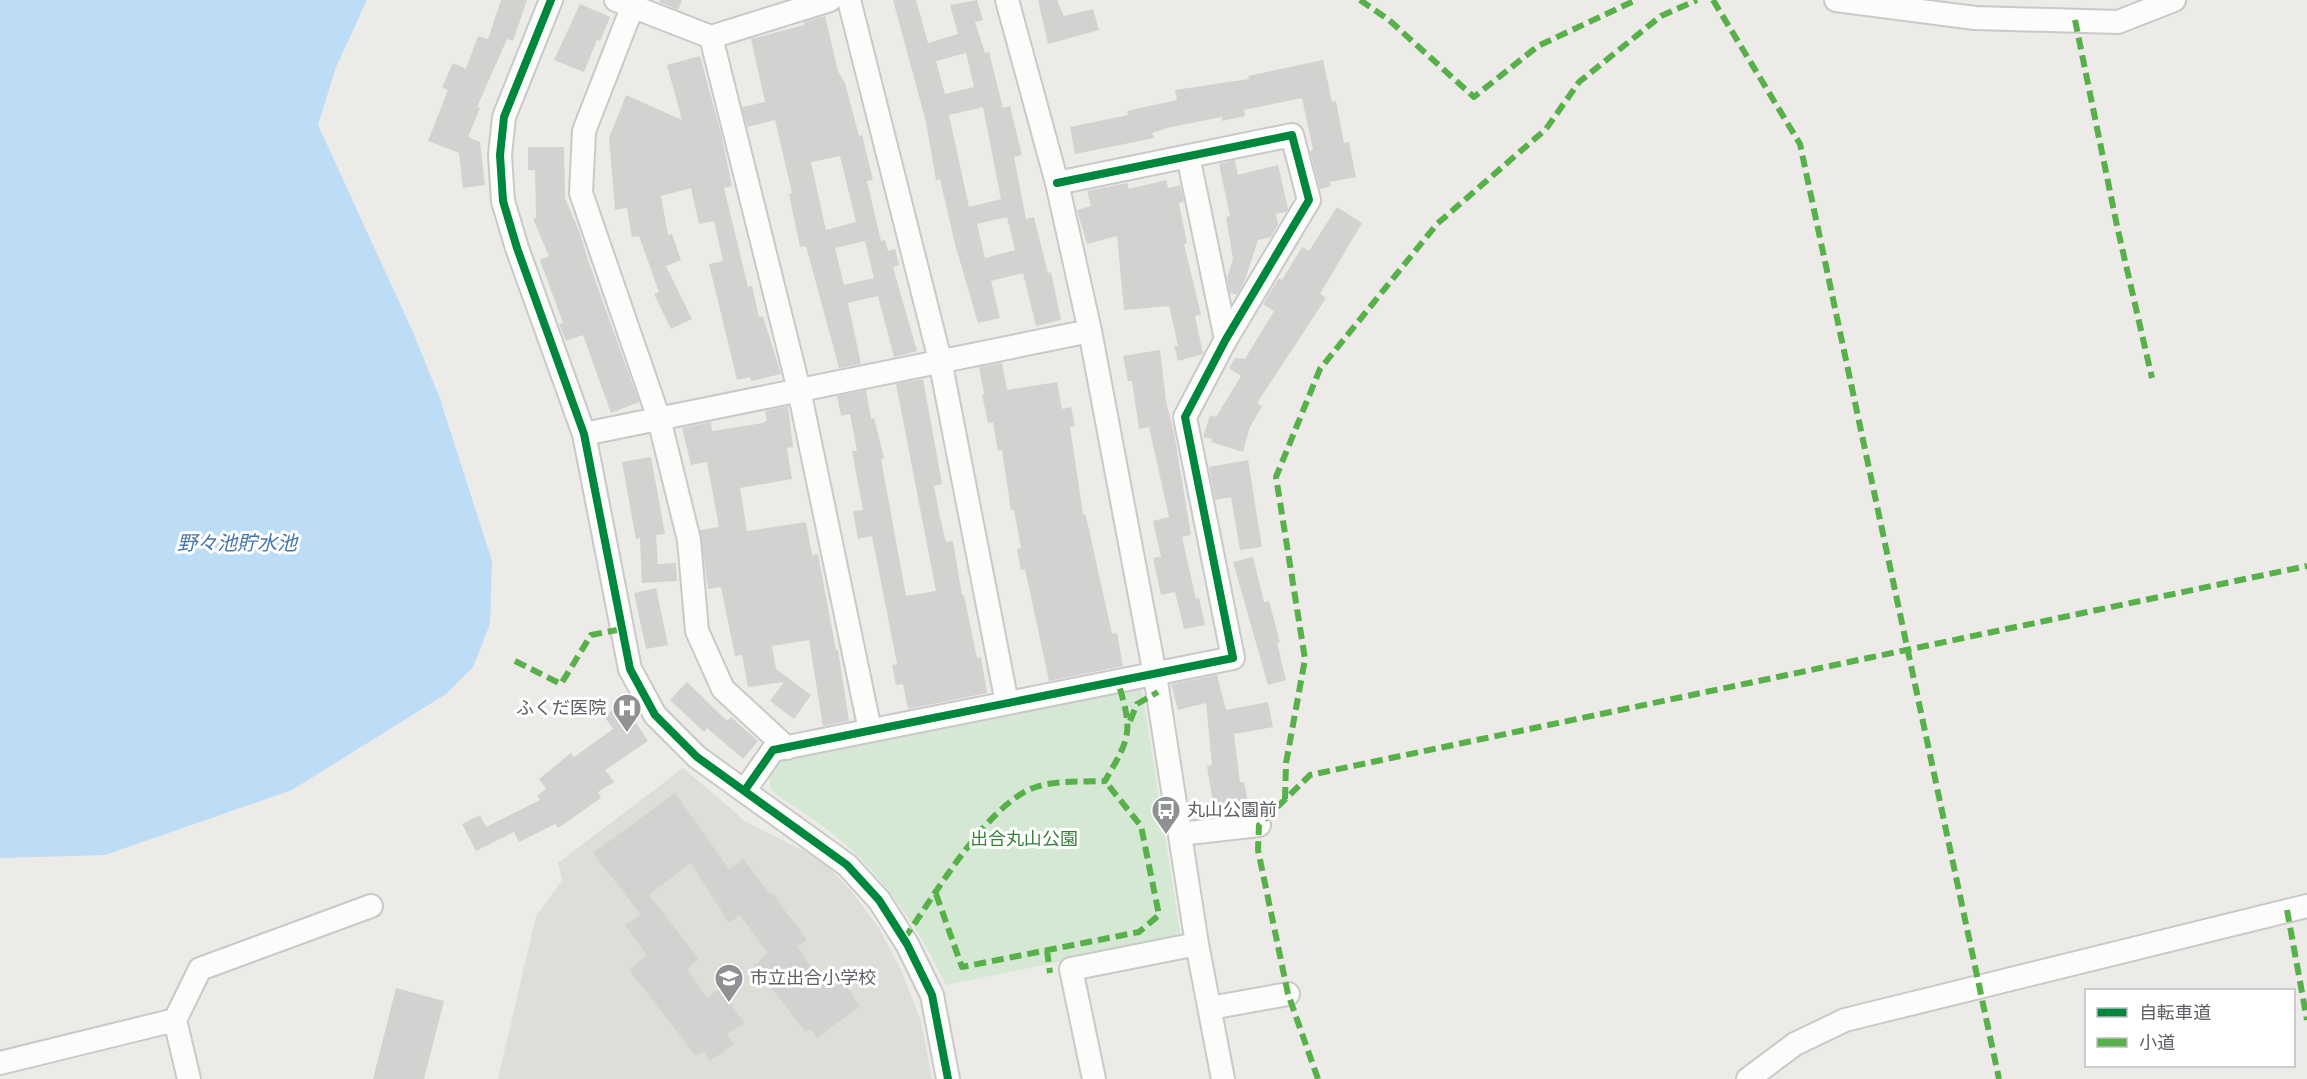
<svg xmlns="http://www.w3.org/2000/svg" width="2307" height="1079" font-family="'Fira Sans','Noto Sans JP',sans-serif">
<rect width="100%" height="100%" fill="#ecebe7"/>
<path fill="#dfddd7" d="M683,768L746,822L822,860L853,893L879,928L901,970L921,1021L932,1079H498L536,916L562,880L558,863Z"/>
<path fill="#d5e8d3" d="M1141,684L1181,937L946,985C921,932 887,881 843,842C821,823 795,808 772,791L768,775L778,759Z"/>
<path fill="#bddcf5" d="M0,0H367L336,67L318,125L412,330L439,396L492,561L490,624L473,667L446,694L292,790L105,855L0,858Z"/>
<path fill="#d3d2d0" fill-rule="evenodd" d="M501,0H527L513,41L507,39L477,107L480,108L468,137L480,142L485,185L463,188L459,153L428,141L448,90L442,87L453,63L466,69L478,36L488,39Z
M660,0H682L678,10L659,2Z
M893,0H916L928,43L958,34L950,5L977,0L983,20L975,22L985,53L989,52L1003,108L1010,106L1022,155L1014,157L1026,219L1034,217L1048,273L1051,272L1061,320L1036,326L1023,273L991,281L1000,318L978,323L955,244L940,179L936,180L926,122ZM966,53L974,87L945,94L936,61ZM983,107L1001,199L969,207L949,115ZM1007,217L1015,250L985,258L977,224Z
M1038,0H1057L1064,16L1093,9L1099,30L1048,44Z
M580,4L610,17L600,41L597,40L584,72L554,60Z
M825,16L838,71L845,83L859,136L862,135L873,180L867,181L881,241L885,240L888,251L895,249L899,265L893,267L917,351L894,357L878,296L848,303L861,364L839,368L806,246L800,247L789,194L792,193L775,120L747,127L742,107L765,102L751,39L804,25V22ZM840,156L856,222L826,230L811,162ZM865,241L874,278L844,285L835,248Z
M700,56L721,133L732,186L724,188L748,287L752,286L759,317L763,316L781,374L751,381L750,377L737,380L709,264L723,261L714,221L699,224L691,188L661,196L668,235L672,234L681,260L666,266L692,319L671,329L654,294L659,292L639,236L632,237L627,208L615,210L609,138L626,95L682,120L667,65Z
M1323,60L1332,102L1336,101L1344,143L1349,142L1356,177L1330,182L1331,186L1320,189L1310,151L1313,150L1302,98L1244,110L1245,116L1222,121V117L1171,127L1152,133L1154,138L1075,154L1070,127L1128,115L1127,111L1177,100L1175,90L1249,79L1248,76Z
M528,147H564L565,198L580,233L588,260L639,402L611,413L583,335L566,341L559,324L563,323L540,260L549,256L533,219L536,218L535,170H528Z
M1235,160L1238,175L1278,165L1288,209L1286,212L1276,214L1278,225L1271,237L1258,240L1245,280L1237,295L1230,293L1227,278L1233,259L1226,217L1230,216L1219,164Z
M1166,180L1168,188L1180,185L1184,202L1179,203L1187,243L1184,244L1201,315L1195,316L1203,354L1178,361L1174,346H1178L1169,306L1124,310L1117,236L1087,244L1077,210L1091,206L1087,191L1127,183L1129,189Z
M1337,207L1362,223L1320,294L1326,298L1257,403L1262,406L1249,429L1243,452L1211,442L1212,439L1203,437L1210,415L1216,417L1241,376L1229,368L1235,358L1245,359L1274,311L1263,304L1279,278L1282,280L1302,247L1309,251Z
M1160,350L1166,401L1174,433L1191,535L1182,537L1196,599L1199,598L1205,625L1184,629L1175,592L1161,595L1153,558L1161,557L1153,521L1169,517L1149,427L1139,429L1132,381H1128L1123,356Z
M1002,363L1007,390L1057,382L1062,409L1071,407L1075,426L1070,427L1083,514H1085L1088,525L1112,634L1117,633L1123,666L1049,681L1025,569L1021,570L1017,549L1021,548L1014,510H1011L1002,450L998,451L993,422L988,423L982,395L984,394L979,367Z
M923,379L942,484L934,486L940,517L946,542L953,541L962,595H964L977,658L981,657L987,693L908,709L903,684L896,685L892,665L897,664L872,536L858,539L853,511L863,510L852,451H857L850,414L841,416L837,396L866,390L871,419L874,418L884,458L881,459L906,596L936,591L896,384Z
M788,406L793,447L787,448L792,479L740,488L747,531L806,522L812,555L818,554L836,650H838L849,721L823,726L809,640L772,646L776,669L811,695L794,719L770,701L784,682L748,687L742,655L735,656L721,587L708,589L700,530L719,527L707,462L691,465L682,428L711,422L712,431L763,423L767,420L765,411Z
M651,457L665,534L656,535L658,564L676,563L677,581L642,583L640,538L636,539L622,462Z
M1248,460L1262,547L1240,550L1231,497L1215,500L1209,467Z
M1253,557L1264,602L1269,601L1280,642L1277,643L1286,680L1268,685L1233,562Z
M656,588L668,645L646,649L634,593Z
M1217,675L1226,710L1268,702L1273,727L1234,734L1240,782H1244L1250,812L1215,816L1207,766L1212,765L1206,703L1178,710L1171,684Z
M687,682L727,721L731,717L758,741L743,759L707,728L704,732L670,700Z
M623,703L648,741L605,770L614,782L598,792L601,798L558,828L555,824L519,842L514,832L476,851L462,824L480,815L486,827L540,800L537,796L546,789L539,779L571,753L574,757L613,729L604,716Z
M675,793L729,869L743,859L770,894L772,893L807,940L797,946L823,985L838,974L860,1006L817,1038L811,1029L806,1032L754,966L768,953L740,915L729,923L691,863L649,895L699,959L687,969L707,998L720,988L744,1023L727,1034L734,1044L710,1061L704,1051L696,1056L629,970L647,955L625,925L641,915L593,853Z
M396,988L444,1001L424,1079H373Z"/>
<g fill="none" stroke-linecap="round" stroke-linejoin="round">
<g stroke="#c9c9c9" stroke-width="26">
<path id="minor" d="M551,0L504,117L500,155L503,201L517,248L584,434L630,669L655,715L697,757L847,865L879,900L907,944L932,995L948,1079
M616,0L711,37L830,0
M635,0L584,131L581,193L659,419L689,540L697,631L723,689L787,748
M849,0L940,360L1007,703
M1007,0L1057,183L1090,331L1155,675L1197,944L1223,1079
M1836,0L1975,18L2118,22L2174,0
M711,37L799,390L870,730
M1188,156L1226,339
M584,434L1090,331
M745,790L773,750L1233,658L1185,417L1226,339L1309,200L1292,135L1057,183
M1180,834L1259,825
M1210,1008L1288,994
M0,1063L175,1020
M189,1079L175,1020L200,969L371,906
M1094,1079L1071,969L1197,944
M1748,1079L1795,1044L1845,1020L2307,906"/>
</g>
<use href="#minor" stroke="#fcfcfb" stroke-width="22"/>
<path stroke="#58b04a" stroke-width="6" stroke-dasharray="12 6" stroke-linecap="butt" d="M1360,0L1389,20L1474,97L1538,46L1636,0
M1713,0L1800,144L1999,1079
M2075,20L2117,226L2152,378
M515,661L561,684L591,635L622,629
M1130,721L1137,704L1158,692
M1285,799L1286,763L1305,659L1276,477L1320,369L1437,224L1546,129L1579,82L1661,16L1697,0
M936,894L962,967L1139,932L1159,915L1141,826L1105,781
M2287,910L2307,1020
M904,939C933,898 988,802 1036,787C1056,780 1083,782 1105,781C1131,736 1133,732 1118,682
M1047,950L1050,973
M1318,1079L1288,994L1258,850L1259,825L1310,775L2307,566"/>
<g stroke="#fff" stroke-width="11">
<path id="cycleway" d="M551,0L504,117L500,155L503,201L517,248L584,434L630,669L655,715L697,757L847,865L879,900L907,944L932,995L948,1079
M745,790L773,750L1233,658L1185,417L1226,339L1309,200L1292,135L1057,183"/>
</g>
<use href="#cycleway" stroke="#00873e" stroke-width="8"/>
</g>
<defs>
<g id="hospital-pin" transform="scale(1.5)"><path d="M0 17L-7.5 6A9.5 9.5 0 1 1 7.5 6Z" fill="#8f9192" stroke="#fff"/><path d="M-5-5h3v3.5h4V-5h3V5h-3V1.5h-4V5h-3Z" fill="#fff"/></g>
<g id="bus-pin" transform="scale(1.5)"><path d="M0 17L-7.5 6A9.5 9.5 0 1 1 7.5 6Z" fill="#8f9192" stroke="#fff"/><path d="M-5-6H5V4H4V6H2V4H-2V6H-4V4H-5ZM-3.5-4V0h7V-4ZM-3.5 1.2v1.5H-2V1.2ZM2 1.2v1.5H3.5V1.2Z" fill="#fff"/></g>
<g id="school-pin" transform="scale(1.5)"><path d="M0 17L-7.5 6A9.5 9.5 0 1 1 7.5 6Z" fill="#8f9192" stroke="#fff"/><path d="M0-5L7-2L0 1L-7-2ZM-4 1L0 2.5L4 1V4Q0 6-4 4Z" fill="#fff"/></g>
</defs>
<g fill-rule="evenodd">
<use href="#hospital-pin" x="627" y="708"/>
<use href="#bus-pin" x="1166" y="810"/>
<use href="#school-pin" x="729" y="978"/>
</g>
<g text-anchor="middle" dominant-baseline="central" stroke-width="6" stroke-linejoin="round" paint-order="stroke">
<g font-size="18" fill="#5d6065" stroke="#fff" text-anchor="start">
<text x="606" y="708" text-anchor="end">ふくだ医院</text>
<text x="1187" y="810">丸山公園前</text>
<text x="750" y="978">市立出合小学校</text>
</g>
<g font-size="18" fill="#39803d" stroke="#fff">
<text x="1024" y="839">出合丸山公園</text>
</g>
<g font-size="20" font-style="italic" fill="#4677ac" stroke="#fff">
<text x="237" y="543">野々池貯水池</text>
</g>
</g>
<rect x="2085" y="989" width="210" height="78" fill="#ffffff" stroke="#bebfc1" stroke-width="1.5"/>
<rect x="2097" y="1008" width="30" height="9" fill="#00873e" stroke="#bebfc1" stroke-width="1.5"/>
<text x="2139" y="1019" font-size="18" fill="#5d6065">自転車道</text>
<rect x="2097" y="1038" width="30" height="9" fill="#58b04a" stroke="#bebfc1" stroke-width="1.5"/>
<text x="2139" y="1049" font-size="18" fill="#5d6065">小道</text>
</svg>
